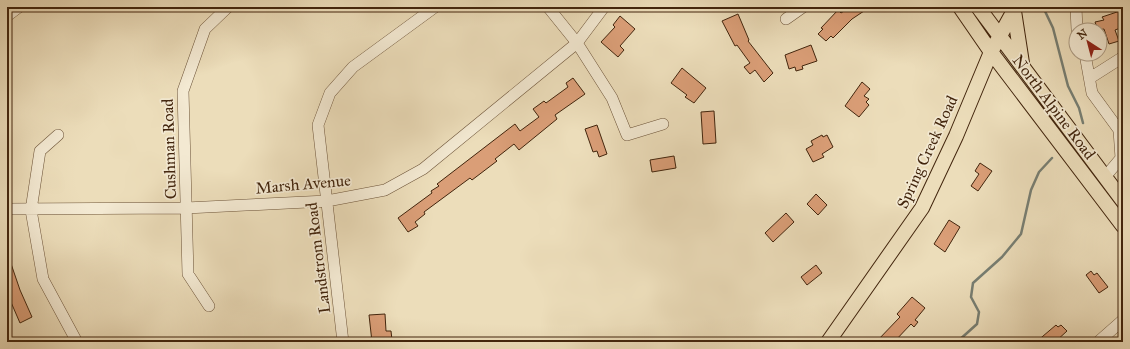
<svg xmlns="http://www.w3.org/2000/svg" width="1130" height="349" font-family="'IM FELL Great Primer',serif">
<rect width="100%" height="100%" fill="#ecddba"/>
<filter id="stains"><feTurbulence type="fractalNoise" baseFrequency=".005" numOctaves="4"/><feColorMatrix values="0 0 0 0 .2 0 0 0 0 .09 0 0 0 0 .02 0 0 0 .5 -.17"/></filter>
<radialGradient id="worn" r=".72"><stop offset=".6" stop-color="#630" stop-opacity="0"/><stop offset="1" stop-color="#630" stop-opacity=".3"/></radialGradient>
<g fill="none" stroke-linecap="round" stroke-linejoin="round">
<path stroke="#777e72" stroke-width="2.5" d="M1043,7L1053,28L1068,86L1079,108L1083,123
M957,342L977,324L979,312L971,297L973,283L1002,257L1021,234L1031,190L1039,172L1052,158"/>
</g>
<path fill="#da9e77" stroke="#42250d" d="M850,7H870L852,19L833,38L831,36L826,41L818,34L823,29L821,28L838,10L841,13Z
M1123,10V27L1115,30L1119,41L1109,44L1104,29L1098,30L1095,22L1104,20L1102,17Z
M738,14L749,40L748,41L773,73L764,82L755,70L750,74L744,67L750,63L737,45L735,46L722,21Z
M620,16L635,29L620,46L624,50L618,57L601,42L615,27L613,25Z
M811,45L817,61L802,66L803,69L796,71L795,67L789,69L785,55Z
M682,68L706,88L694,103L685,97L687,95L671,83Z
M573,78L585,94L555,115L557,119L519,150L514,144L495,159L497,161L472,180L470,178L424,212L425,214L415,222L418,226L408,232L398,218L432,193L431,191L439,186L437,184L515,124L520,131L539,117L533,109L544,101L546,103L568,87L566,83Z
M862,82L870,89L864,96L869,99L866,102L869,105L859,117L845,106Z
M714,111L716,143L703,144L701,112Z
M597,125L607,154L599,157L597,151L593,152L585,129Z
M822,135L823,137L827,135L833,147L822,154L824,157L813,162L806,149L813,145L811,141Z
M674,156L676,168L652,172L650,160Z
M980,163L992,171L978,191L971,186L979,174L975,171Z
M816,194L827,205L818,215L807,204Z
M786,213L794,222L773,242L765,233Z
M949,220L960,227L945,252L934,244Z
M7,252L20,290L32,317L20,323L7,293Z
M816,265L822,273L807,285L801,277Z
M1091,271L1094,275L1097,273L1108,287L1099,293L1086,275Z
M912,297L925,308L915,320L918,322L914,327L911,324L894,342H876L900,317L897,314Z
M385,314L386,331H391L392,340L372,342L369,315Z
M1056,325L1058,327L1061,325L1067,331L1055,342H1036Z"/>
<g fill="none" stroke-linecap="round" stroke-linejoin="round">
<g stroke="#6c5338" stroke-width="12">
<path id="minor" d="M548,7L577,43L612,98L627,135L663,124
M1076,7L1077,30
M7,16L19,7
M786,19L803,7
M1085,54L1092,93L1119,130L1121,158L1105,177
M1090,78L1123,57
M58,135L40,151L31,210L43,279L77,342
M7,209L186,208L327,201L385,190L423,169L577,43L604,7
M209,306L188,274L183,91L205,29L228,7
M343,342L318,125L330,93L353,67L435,7
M1098,342L1123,320"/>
</g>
<g stroke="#42250d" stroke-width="16">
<path id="major" d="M960,7L991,52L1123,226
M978,7L1123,201
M1014,11L1022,63
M828,342L922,208L956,136L991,52L1016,7"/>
</g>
<use href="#minor" stroke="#f3e9d2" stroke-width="11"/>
<use href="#major" stroke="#ecddba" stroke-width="14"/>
</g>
<g text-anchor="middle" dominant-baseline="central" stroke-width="3.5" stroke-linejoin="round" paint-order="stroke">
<g font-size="16" fill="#42250d" stroke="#f3e9d2">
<text transform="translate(1054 107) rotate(53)">North Alpine Road</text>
<text transform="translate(169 149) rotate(-92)">Cushman Road</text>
<text transform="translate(927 152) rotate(-65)">Spring Creek Road</text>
<text transform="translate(303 184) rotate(-5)">Marsh Avenue</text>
<text transform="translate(318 258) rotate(-97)">Landstrom Road</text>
</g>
</g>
<rect width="1130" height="349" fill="none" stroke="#ecddba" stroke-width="24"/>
<rect x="8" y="8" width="1114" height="333" fill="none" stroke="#42250d" stroke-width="2"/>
<rect x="12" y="12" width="1106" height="325" fill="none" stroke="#42250d"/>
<g transform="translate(1088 42) rotate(324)"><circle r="19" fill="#f3e9d2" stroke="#ac9b83"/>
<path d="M0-3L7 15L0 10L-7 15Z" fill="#8f2418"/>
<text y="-6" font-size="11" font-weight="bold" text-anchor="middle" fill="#42250d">N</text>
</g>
<rect width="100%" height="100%" filter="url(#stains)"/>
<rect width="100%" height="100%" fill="url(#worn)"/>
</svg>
